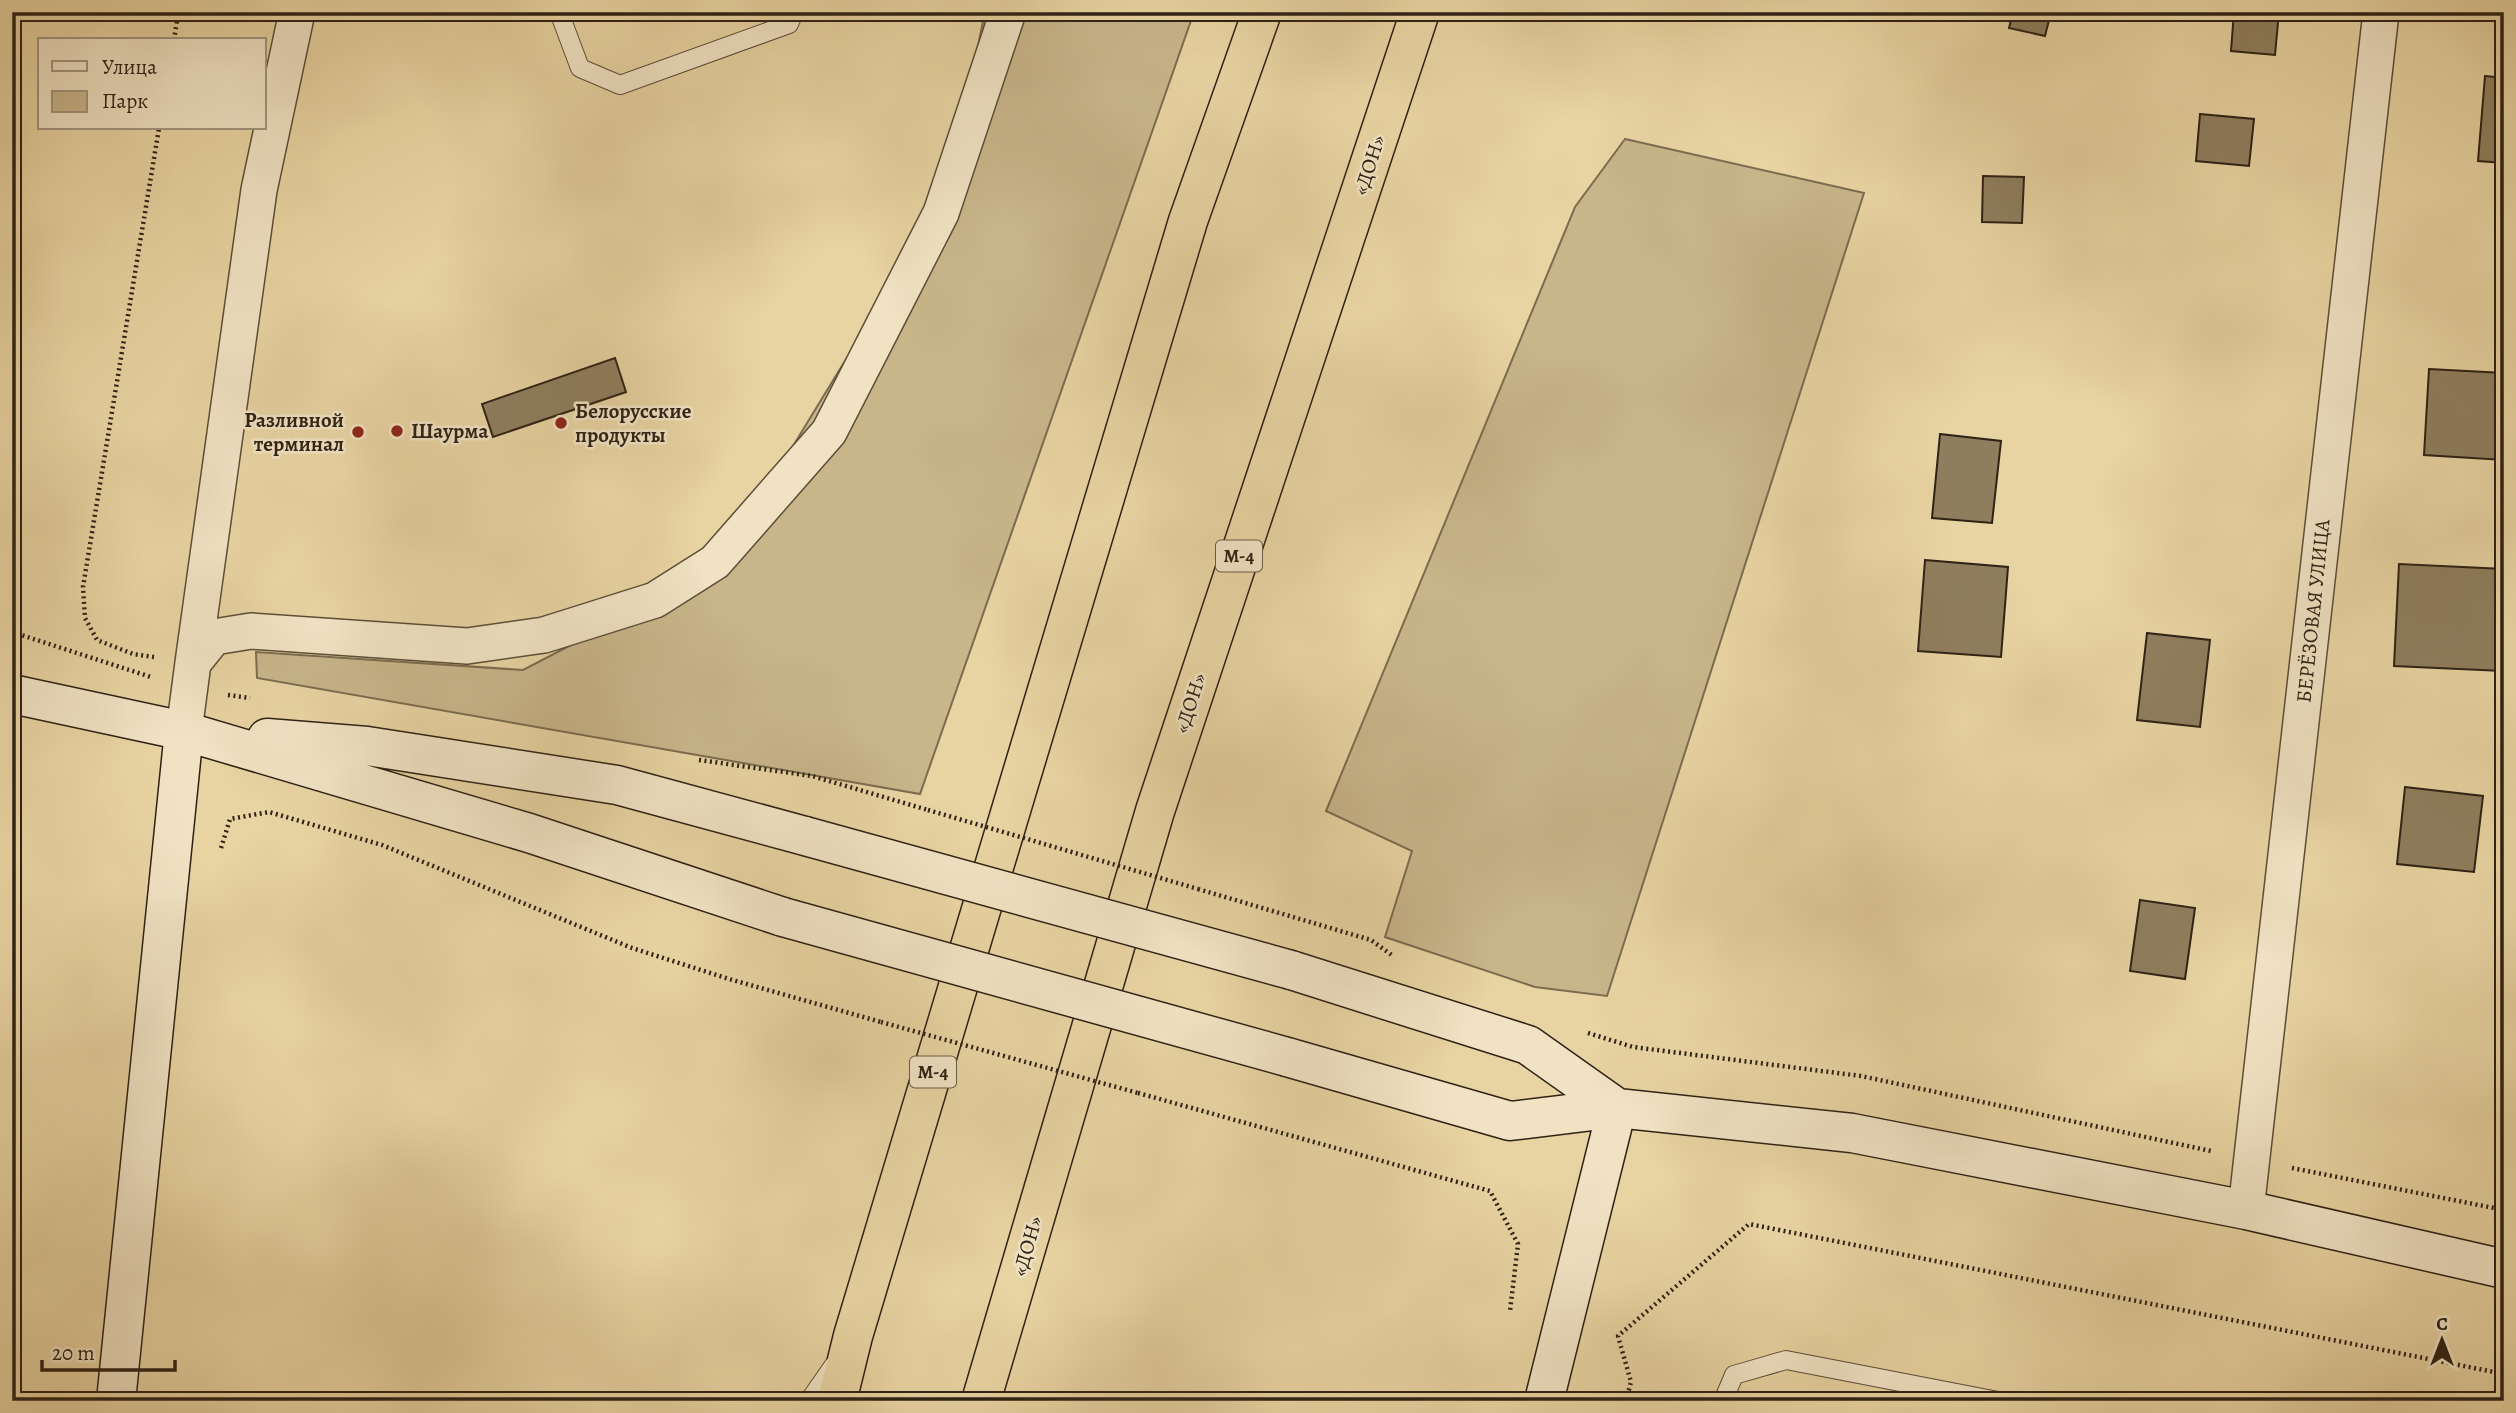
<svg xmlns="http://www.w3.org/2000/svg" width="2516" height="1413" font-family="Alegreya,serif">
<rect width="100%" height="100%" fill="#e8d3a2"/>
<filter id="stains"><feTurbulence type="fractalNoise" baseFrequency=".00286" numOctaves="4"/><feColorMatrix values="0 0 0 0 .2 0 0 0 0 .09 0 0 0 0 .02 0 0 0 .5 -.17"/></filter>
<radialGradient id="worn" r=".72"><stop offset=".6" stop-color="#630" stop-opacity="0"/><stop offset="1" stop-color="#630" stop-opacity=".3"/></radialGradient>
<path fill="#c8b58a" stroke="#7b6c4f" stroke-width="2" d="M985,12H1194L920,794L257,678L256,652L523,670L718,569L840,369L946,201Z
M1625,139L1864,193L1607,996L1535,987L1385,937L1412,851L1326,811L1575,207Z"/>
<path fill="#8f7e5e" stroke="#2e2214" stroke-width="2" d="M2013,12H2051L2045,36L2009,28Z
M2234,12H2279L2275,55L2231,51Z
M2485,76L2504,78V163L2478,161Z
M2200,114L2254,119L2249,166L2196,161Z
M1983,176L2024,177L2022,223L1982,222Z
M615,358L626,392L493,437L482,404Z
M2429,369L2504,373V460L2424,455Z
M1940,434L2001,441L1992,523L1932,518Z
M1925,560L2008,567L2001,657L1918,651Z
M2399,564L2504,569L2502,671L2394,666Z
M2147,633L2210,640L2200,727L2137,720Z
M2405,787L2483,796L2474,872L2397,864Z
M2140,900L2195,908L2185,979L2130,971Z"/>
<g fill="none" stroke-linecap="round" stroke-linejoin="round">
<g stroke="#5c4e38" stroke-width="20">
<path id="lane" d="M559,12L580,68L620,85L789,24L794,12
M809,1401L834,1365
M1723,1401L1734,1375L1786,1360L1998,1401"/>
</g>
<g stroke="#5c4e38" stroke-width="38">
<path id="street" d="M193,663L259,190L297,12
M184,731L193,663L214,637L251,631L467,646L544,635L655,600L715,562L829,432L941,213L1008,12
M2246,1210L2381,12"/>
</g>
<g stroke="#2e2214" stroke-width="41">
<path id="secondary" d="M12,694L184,731L529,833L783,917
M267,738L367,746L617,785L805,836
M1291,970L1528,1045L1617,1108
M1287,1057L1510,1121L1617,1108L1852,1133L2246,1210L2504,1269
M116,1401L184,731
M1544,1401L1617,1108"/>
</g>
<g stroke="#2e2214" stroke-width="41">
<path id="highway" d="M837,1401L853,1336L1188,221L1262,12
M981,1401L1155,811L1420,12"/>
</g>
<path stroke="#2e2214" stroke-width="4.5" stroke-dasharray="2 3.5" stroke-linecap="butt" d="M174,40L177,20
M12,632L151,677
M154,657L133,654L97,640L85,618L83,587L159,128
M228,695L250,698
M699,760L812,776L928,810
M221,848L230,819L269,812L382,845L632,948L729,979L881,1022
M1198,889L1371,940L1393,956
M1588,1033L1633,1047L1861,1076L2211,1151
M1138,1093L1490,1191L1518,1244L1510,1311
M2292,1168L2504,1210
M1626,1401L1631,1382L1618,1336L1749,1224L2504,1374"/>
<use href="#lane" stroke="#f0e2c3" stroke-width="18"/>
<use href="#street" stroke="#f0e2c3" stroke-width="35"/>
<use href="#secondary" stroke="#f0e2c3" stroke-width="38"/>
<use href="#highway" stroke="#e8d3a2" stroke-width="38"/>
<g stroke="#2e2214" stroke-width="41" stroke-linecap="butt">
<path id="secondary-bridge" d="M805,836L1291,970
M783,917L1287,1057"/>
</g>
<path stroke="#2e2214" stroke-width="4.5" stroke-dasharray="2 3.5" stroke-linecap="butt" d="M928,810L1198,889
M881,1022L1138,1093"/>
<use href="#secondary-bridge" stroke="#f0e2c3" stroke-width="38"/>
</g>
<g fill="#8f2418" stroke="#f0e2c3" stroke-width="2.5">
<circle cx="561" cy="423" r="7"/>
<circle cx="397" cy="431" r="7"/>
<circle cx="358" cy="432" r="7"/>
</g>
<g text-anchor="middle" dominant-baseline="central" stroke-width="5" stroke-linejoin="round" paint-order="stroke">
<g fill="#f0e2c3" stroke="#685c48" stroke-width="2">
<rect x="1216" y="540.5" width="46" height="31" rx="5"/>
<rect x="910" y="1056.5" width="46" height="31" rx="5"/>
</g>
<g font-size="19" font-weight="bold" fill="#2e2214">
<text x="1239" y="556">М-4</text>
<text x="933" y="1072">М-4</text>
</g>
<g font-size="21" fill="#2e2214" stroke="#f0e2c3">
<text transform="translate(1369 165) rotate(-72)">«ДОН»</text>
<text transform="translate(2313 611) rotate(-84)">БЕРЁЗОВАЯ УЛИЦА</text>
<text transform="translate(1190 703) rotate(-72)">«ДОН»</text>
<text transform="translate(1027 1246) rotate(-74)">«ДОН»</text>
</g>
<g font-size="21" font-weight="bold" fill="#2e2214" stroke="#f0e2c3" text-anchor="start">
<text x="575" y="411">Белорусские<tspan x="575" dy="24">продукты</tspan></text>
<text x="344" y="420" text-anchor="end">Разливной<tspan x="344" dy="24">терминал</tspan></text>
<text x="411" y="431">Шаурма</text>
</g>
</g>
<rect width="2516" height="1413" fill="none" stroke="#e8d3a2" stroke-width="42"/>
<rect x="14" y="14" width="2488" height="1385" fill="none" stroke="#2e2214" stroke-width="3.5"/>
<rect x="21" y="21" width="2474" height="1371" fill="none" stroke="#2e2214" stroke-width="2"/>
<rect x="38" y="38" width="228" height="91" fill="#f0e2c3" stroke="#a2957d" stroke-width="2"/>
<rect x="52" y="61" width="35" height="10" fill="#f0e2c3" stroke="#a2957d" stroke-width="2"/>
<text x="102" y="74" font-size="21" fill="#2e2214">Улица</text>
<rect x="52" y="91" width="35" height="21" fill="#c8b58a" stroke="#a2957d" stroke-width="2"/>
<text x="102" y="108" font-size="21" fill="#2e2214">Парк</text>
<g transform="translate(2442 1340)" stroke="#f0e2c3" stroke-width="5" paint-order="stroke">
<path d="M0-5L12 26L0 18L-12 26Z" fill="#2e2214"/>
<text y="-10" font-size="19" font-weight="bold" text-anchor="middle" fill="#2e2214">С</text>
</g>
<path d="M42 1360v10h133v-10" fill="none" stroke="#2e2214" stroke-width="3.5"/>
<text x="52" y="1360" font-size="21" fill="#2e2214" stroke="#f0e2c3" stroke-width="5" paint-order="stroke">20 m</text>
<rect width="100%" height="100%" filter="url(#stains)"/>
<rect width="100%" height="100%" fill="url(#worn)"/>
</svg>
